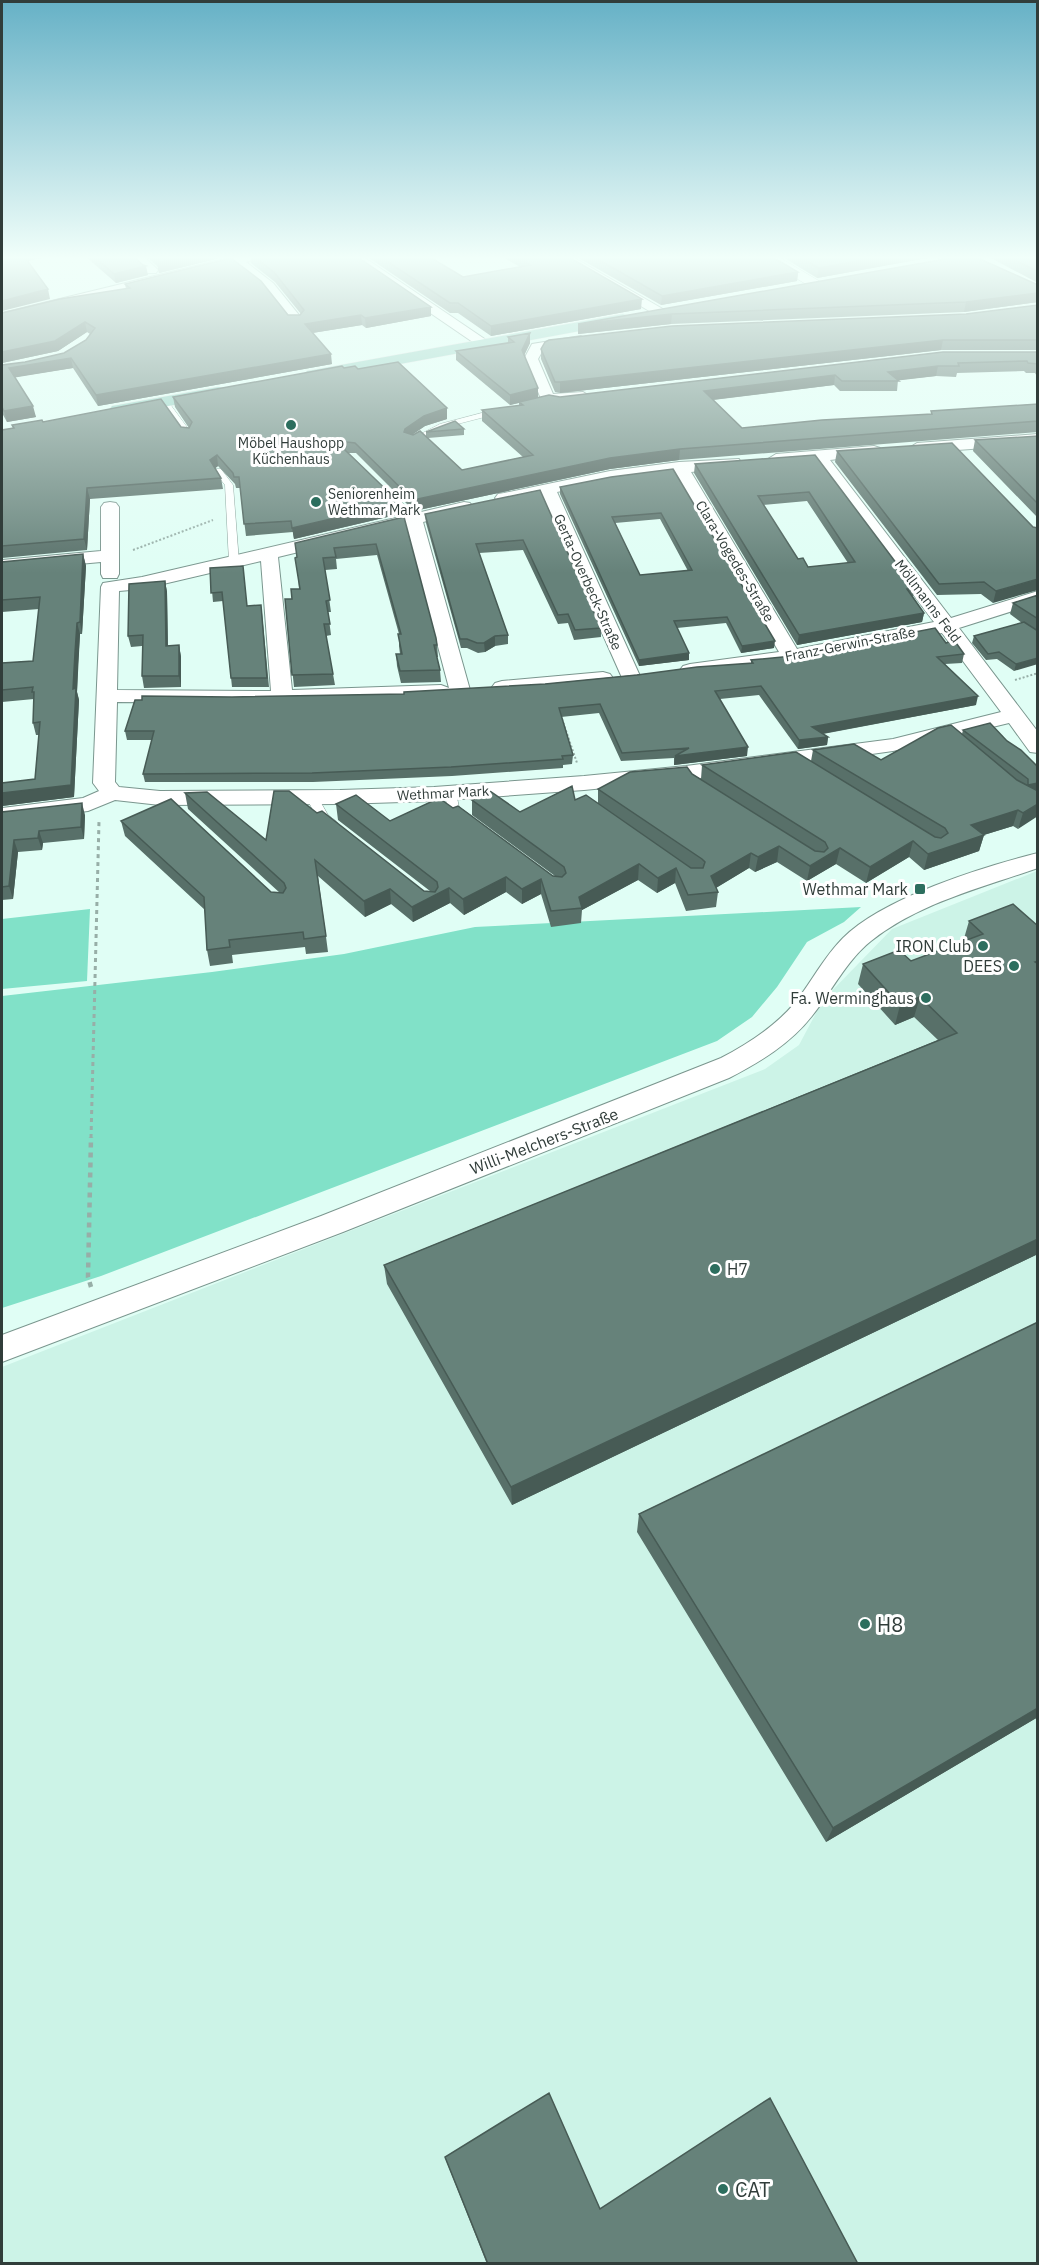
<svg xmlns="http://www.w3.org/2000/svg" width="1039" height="2265" font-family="'IBM Plex Sans',sans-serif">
<rect width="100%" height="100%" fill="#e0fef5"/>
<path fill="#ccf3e7" d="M1037,871V2263L2,2264V1367L765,1069L799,1045L823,1000L892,929Z"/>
<path fill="#81e1c8" d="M861,907L844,922L807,942L777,987L752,1017L717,1041L101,1276L2,1308V996L212,972L344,954L475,927Z
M90,909L87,981L2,989V919Z"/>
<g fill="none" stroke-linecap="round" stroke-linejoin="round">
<g stroke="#7a968e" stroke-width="1">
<path id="service" d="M161,400H167L192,434L191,436H185L160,402Z
M501,408L505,410L504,412L446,427L414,443L407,441L440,424Z
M215,469H221L233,485L239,562L234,565L229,562L225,485L214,471Z
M382,489H388L416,516V520H410L382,493Z
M450,789L456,793L459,807L473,817V823H465L449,812L444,793Z
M312,793L316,794L328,815L337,822V828C320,830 313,809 306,797Z"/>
</g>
<g stroke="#7a968e" stroke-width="2">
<path id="minor" d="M129,256H143L158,270L156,273H146Z
M237,256H259L258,259L246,262L273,283L303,320L301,323H291L264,289L233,265L2,321V313Z
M347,256H362L492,344L485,348L480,347Z
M556,256H571L668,312L661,316L656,315Z
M581,336L588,340L586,343L543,350L538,359L553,394L583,392L591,397L588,400L560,405L542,401L524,359L532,344Z
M1038,434V444L917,453L909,448L917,443Z
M874,446L880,448L882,451L880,454L830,460L951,618L1038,591V603L959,628L1038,732V753L1030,752L1009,723L893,751L686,780L584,790L434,801L340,804L160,805L115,800L88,811L2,822V808L83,798L99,791L93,783L101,587L103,583L142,577L464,502L470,503L473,507L470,511L423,522L470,690L467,694L460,696L451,692L448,695L441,697L282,703L117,702L115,782L119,787L160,791L340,790L434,787L584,776L686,766L893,739L1001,712L942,633L791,662L690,676L683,674L680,670L683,666L690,664L779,652L675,474L610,481L557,492L640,676L637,680H623L541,495L504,503L498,502L495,498L498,494L504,493L610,471L679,462L739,459L741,463L739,467L691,472L797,649L934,622L814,461L776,464L768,459L776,454ZM406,526L449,688L441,685L292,690L278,557ZM261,561L271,691L117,690L119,591L142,589Z
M110,502L116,503L119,507V574L117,578H103L101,574V562L2,571V560L101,551V507L104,503Z
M603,672L610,674L613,678L610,682L502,693L495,691L492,687L495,683L502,681Z
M1038,853V868C981,888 919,903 871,941C846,961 832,991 812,1016C790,1044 760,1062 729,1078L343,1232L2,1362V1335L321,1216L721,1058C748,1044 774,1027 794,1004C811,983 823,958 843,938C883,898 982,867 1038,853Z"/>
</g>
<g stroke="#7a968e" stroke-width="1">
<path id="tertiary" d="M759,256H777L824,284L816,289L811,287Z"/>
</g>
<g stroke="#e2e4e3" stroke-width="1">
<path id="primary" d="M623,314L629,316L631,319L629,322L313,380L307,379L304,375L307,371L313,370Z
M218,387L224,388L227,392L224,396L118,415L112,414L109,410L112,406L118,405Z"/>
</g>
<path stroke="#97aea7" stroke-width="2" stroke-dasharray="2 2" stroke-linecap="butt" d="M944,261L937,258L946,256
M133,550L213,520
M1015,680L1038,673
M562,719L577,763"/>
<path stroke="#97aea7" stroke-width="3" stroke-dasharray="4 4" stroke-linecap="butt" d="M91,1138L99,821"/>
<path stroke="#97aea7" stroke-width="4.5" stroke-dasharray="5 5" stroke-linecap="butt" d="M91,1287L88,1277L91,1137"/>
<use href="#service" fill="#fff" fill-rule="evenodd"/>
<use href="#minor" fill="#fff" fill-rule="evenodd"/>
<use href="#tertiary" fill="#fff" fill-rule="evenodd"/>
<use href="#primary" fill="#91cebf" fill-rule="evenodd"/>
</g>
<path fill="#587069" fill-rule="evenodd" d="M85,256H133L148,275L116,283Z
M146,256H228L159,273L158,267Z
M250,256H356L431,316L366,328L362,325L312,333L332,364L98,406L73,368L15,377L36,417L7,422L2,413V365L25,362L64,353L86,340L90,334L87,332L58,351L2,363V313L126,289L125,284L288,315H300L301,314L275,282L251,263Z
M366,256H428L463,277L520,267L501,256H567L641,309L491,336L458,313H450Z
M575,256H771L798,272L797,281L661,305Z
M781,256H938L817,278Z
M987,256H1038V283Z
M980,259L1038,285V302L964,312L671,324L578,334V324Z
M1038,305V350H941L560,393L555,392L541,359V349L966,314Z
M530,333V343L524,355L538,388V397H560L1038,352V378L1035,373H1026L1024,371L957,373L956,377L936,376L898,380L897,391H840L834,385L713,400L742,428L931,414V411L1038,404V432L679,460L610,469L414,511L356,453H348L400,503V514L294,539L293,532L246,536L240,488H236L235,484L218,466L215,468L221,478L223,489L90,499L87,550L2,558V430L13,428L12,425L43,422L189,428L175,407L173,397L344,368L358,369L447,408V419L425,426L413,434L426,436V432L464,429V435L428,438L462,470L523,457L482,421V410L519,406V403L510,405L456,360V351L508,343V337Z
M1038,436V518L973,451L975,440Z
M837,451L1033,527L993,603L981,594L937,595L835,462Z
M815,455L915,588L913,597L924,613L922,622L797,645L694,473L695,464ZM807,501L848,563L808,567L798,559L763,505Z
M673,469L774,648L741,653L726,623L677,628L689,660L639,666L560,494V487ZM660,519L688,571L640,575L615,523Z
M540,490L601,628V637L574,640L568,623L558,624L523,550L479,553L508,635V644L495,646L485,652L478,653L467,648H461L426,523L425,514Z
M404,517L437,645L438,657H437L440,670L441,682L401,683L397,666L396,654H400L399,646V634L377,555L336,559L337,569L325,570L331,612H328L331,635L326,636L335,685L294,687L285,599H292L299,589L297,557Z
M83,554L86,566L82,634H80L78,664L77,692L79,700L74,797L2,806V783L35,779L39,735H36L33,723L34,699L2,702V663L33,661L39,609L2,612V562Z
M210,568L247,606L262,613L269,687H232L223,601L213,602Z
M165,581L167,592L168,646L179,645L181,657V687L144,688L142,676V646L131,647L128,636Z
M1038,595V631L1014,671L997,659L986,660L972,643L974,636L1022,623L1010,614L1013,603Z
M946,643L964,654L962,663L945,664L976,705L823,734L828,737L827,745L798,749L759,695L720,699L747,756L674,765V758L621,761L599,713L561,717L573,755L572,764L563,765V768L452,776L313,782H145L143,774L152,740H127L125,731L232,697L404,694L545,684L751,663V660Z
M963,730L1007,741L1038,767V790H1035L1018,829L1013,826L984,835L979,851L924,870L909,857L866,883L836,864L807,881L777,862L755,872L749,868L716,888L718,892L716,907L686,911L675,883L657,893L638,880L582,910L581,923L551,927L541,894L522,904L506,892L464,915L450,903L413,922L391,904L365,917L318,876L328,952L306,954L305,947L232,955L233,963L210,966L207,950L205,910L125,836L121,821L271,892L280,893L188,809L185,793L266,840L317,813L424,891H430L338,820L336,804L555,876L472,815V800L520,812L575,800L598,803V789L692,774L701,779L702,765L811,761L813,750L881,760L962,734Z
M2,812L85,815L84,839L43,843L42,850L18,852L13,899L2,900Z
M969,921L1038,926V1254L512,1505L387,1284L384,1265L938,1040L914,1017L895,1025L858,984L863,964L911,961L963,942Z
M1038,1322V1717L826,1842L637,1532L639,1514Z
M445,2157L600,2209L858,2264H487L447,2163Z"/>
<path fill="#475b55" d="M22,256H51L24,262Z
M188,256H228L159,273L157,263Z
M888,256H938L817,278L819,268Z
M146,266L148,275L116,283L114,274Z
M798,272L797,281L661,305L662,296Z
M48,289L50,299L2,311V301Z
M1038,293V302L964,312L966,302Z
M642,299L641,309L491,336V326Z
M431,307V316L366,328L365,318Z
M672,314L671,324L578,334V324Z
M361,315L362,325L306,334L305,324Z
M85,322L87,332L58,351L2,363V352Z
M530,333V343L522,360V350Z
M943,340L941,350L560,393V382Z
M331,354L332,364L98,406L96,395Z
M71,358L73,368L12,378L9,368Z
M938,366L936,376L894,381L888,372Z
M835,375L834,385L703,401L704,391Z
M538,388V398L510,405V395Z
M33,406L36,417L7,422L4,411Z
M447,408V419L425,426L406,439L404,432L405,429L424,416Z
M680,449L679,460L610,469L414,511L413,500L610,458Z
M217,455L218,466L212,471L210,460Z
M87,488L90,499L87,550L84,539Z
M400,503V514L294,539L292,528Z
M83,554L86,566L82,634L80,622Z
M1038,579V590L993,603L996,591Z
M165,581L167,592L168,658L166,646Z
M924,613L922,622L797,645L799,635Z
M77,623L80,634L77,692L79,700L74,797L2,806V793L71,785L73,689Z
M495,636V646L485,652L484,643Z
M775,641L774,648L741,653L742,646Z
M179,645L181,657V687L179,676Z
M689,653V660L639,666V660Z
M1038,658V664L1014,671L1016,664Z
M978,696L976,705L810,736L812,727Z
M828,737L827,745L798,749L799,740Z
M748,747L747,756L674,765L675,756Z
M1038,783V790L1026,792L1028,785Z
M82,803L85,815L84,839L81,827Z
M1038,804V816L1018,829L1023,813Z
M1018,810L1013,826L967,840L971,825Z
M39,831L43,843L42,850L38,838Z
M984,835L979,851L924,870L928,854Z
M14,840L18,852L13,899L9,886Z
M913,841L909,857L866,883L870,867Z
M779,846L777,862L755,872L758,857Z
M840,848L836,864L807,881L810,866Z
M751,853L749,868L709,892L711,876Z
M639,864L638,880L582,910L579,897Z
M676,868L675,883L657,893L658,878Z
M506,877V892L464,915L463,899Z
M541,879V894L522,904V889Z
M449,888L450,903L413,922L412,907Z
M390,889L391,904L365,917L364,901Z
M920,997L914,1017L895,1025L900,1005Z
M1038,1239V1254L512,1505L511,1487Z
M1038,1708V1717L826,1842L833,1828Z"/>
<path fill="#66827a" stroke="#475b55" stroke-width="1.5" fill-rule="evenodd" d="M2,256H24L48,289L2,301Z
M94,256H133L143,265L146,266L114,274Z
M155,256H188L157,263L158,259Z
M253,256H356L431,307L365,318L361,315L305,324L331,354L96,395L71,358L9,368L33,406L4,411L2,407V365L25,362L64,353L86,340L95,328L85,322L55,341L2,352V313L60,299L130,288L125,284L231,258L261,281L288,315H300L304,310L274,272Z
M379,256H428L463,277L530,265L522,260H525L518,256H567L642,299L491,326L458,303H450Z
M592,256H771L798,272L662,296Z
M798,256H888L819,268Z
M962,256H977L980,259L1038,285V293L966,302L672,314L578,324Z
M1007,256H1038V272Z
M1038,305V340H943L560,382H555L541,349L545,342L549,340L672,326L966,314Z
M530,333L522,350L538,388L510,395L456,351L514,342L508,337Z
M943,352H1038V364L1028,363L1027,361L958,363L959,366H938L888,372L899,381H842L835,375L704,391L742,428L822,420L932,414L931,411L1038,404V421L680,449L610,458L413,500L355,443L347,442L345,450L400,503L292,528L291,521L244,524L239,477H234L233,473L217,455L210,460L221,478L87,488L84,539L2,546V430L14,428L12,425L42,420L43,422L161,399L181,427L189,428L192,422L173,397L342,366L344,368L355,366L358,369L398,362L447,408L424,416L405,429L404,432L413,435L420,431L462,470L533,455L482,410L523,405L519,402L549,395L560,397Z
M455,421L464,429L426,432Z
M1038,436V504L975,440Z
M952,443L1033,527L1038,528V579L996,591L984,582L939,584L837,451Z
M815,455L915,588L907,589L924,613L799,635L695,464ZM809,492L855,562L808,567L803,558L798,559L758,496Z
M673,469L775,641L742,646L727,617L674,621L689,653L639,660L560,487L611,477ZM661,513L692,570L640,575L612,517Z
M540,490L601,628L575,630L568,614L558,615L523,540L476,544L508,635L495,636L484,643H477L467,639H460L425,514Z
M404,517L436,638L437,645H434L440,670L400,671L396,654H402L398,634H401L376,544L334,548L336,557L323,558L330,600L326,601L330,624H324L333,674L292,675L285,599H292L291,589H300L295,558L297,557L295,543Z
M83,554L80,622L77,623L75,653L73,689L76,688L71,785L2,793V783L35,779L40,722L33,723L34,692H32L33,687L2,690V663L33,661L40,597L2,600V562Z
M243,566L247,606L261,605L267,678H231L222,592L211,593L210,568Z
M165,581L166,646L179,645V676H142L143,635L128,636L129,584Z
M1038,595V619L1013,603Z
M1024,622L1038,631V658L1016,664L999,652L988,654L974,636Z
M935,628L946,643L954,640L964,654L937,657L978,696L812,727L828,737L799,740L761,686L715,691L748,747L675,756L689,748L622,753L600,704L559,708L573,755L562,756L563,759L451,767L312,773L143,774L154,731H125L135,700H142V696L232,697L404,694V692L545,684L637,675L697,667L753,663L751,660L793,656Z
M990,723L1007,741L1021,750L1038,767V783L1028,785V779L963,730Z
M951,725L1017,780L1038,791V804L1023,813L1018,810L971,825L984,835L928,854L913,841L870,867L840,848L810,866L779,846L758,857L751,853L711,876L718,892L688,895L676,868L658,878L639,864L579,897L582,908L551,911L541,879L522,889L506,877L463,899L449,888L412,907L390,889L364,901L315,860L326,936L304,939L303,932L229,940L230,947L207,950L204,897L121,821L171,799L271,892L283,893L286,888L284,883L185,793L207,792L266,840L274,791H289L317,813L322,811L424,891L435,892L438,887L437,882L336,804L356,795L390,821L439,798L453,808L458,806L553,876L562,877L566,873L564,867L472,800L490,791L520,812L572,786L575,800L586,795L691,868H703L705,862L702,859L598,789L630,772L687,767L692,774L815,851L824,852L828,848L825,842L702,765L796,752L935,837L941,838L948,833L945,828L813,750L854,744L881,760L938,728Z
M82,803L81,827L39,831L38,838L14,840L9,886L2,887V812Z
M1013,904L1038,926V961L1035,962L1038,964V1239L511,1487L384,1265L957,1033L920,997L900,1005L863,964L899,950L911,961L983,934L969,921Z
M1038,1322V1708L833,1828L639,1514Z
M549,2093L600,2209L770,2098L858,2264H488L445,2157Z"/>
<linearGradient id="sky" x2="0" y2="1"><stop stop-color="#66b1c6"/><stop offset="0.45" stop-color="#f1fffa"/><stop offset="1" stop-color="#f1fffa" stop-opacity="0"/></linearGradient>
<rect width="1039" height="573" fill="url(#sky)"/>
<g fill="#2c6e5e" stroke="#fff" stroke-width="2">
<circle cx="291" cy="425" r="6"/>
<circle cx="316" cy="502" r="6"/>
<rect x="914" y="883" width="12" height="12" rx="3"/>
<circle cx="983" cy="946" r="6"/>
<circle cx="1014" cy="966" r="6"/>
<circle cx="926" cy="998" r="6"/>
<circle cx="715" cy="1269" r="6"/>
<circle cx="865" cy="1624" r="6"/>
<circle cx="723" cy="2189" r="6"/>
</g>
<g text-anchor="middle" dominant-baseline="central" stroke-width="6" stroke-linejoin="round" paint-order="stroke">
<g font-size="14" fill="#313d3a" stroke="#fff">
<text x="291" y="443">Möbel Haushopp<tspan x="291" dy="16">Küchenhaus</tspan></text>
<text x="328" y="494" text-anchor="start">Seniorenheim<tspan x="328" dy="16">Wethmar Mark</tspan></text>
</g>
<g font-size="14" fill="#313d3a" stroke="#fff">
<text transform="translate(735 561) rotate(59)">Clara-Vogedes-Straße</text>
<text transform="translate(588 582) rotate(66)">Gerta-Overbeck-Straße</text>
<text transform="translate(928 601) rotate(53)">Möllmanns Feld</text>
<text transform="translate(850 644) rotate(-11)">Franz-Gerwin-Straße</text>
<text transform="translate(443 793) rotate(-3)">Wethmar Mark</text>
</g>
<g font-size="16" fill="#313d3a" stroke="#fff" text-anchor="end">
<text x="908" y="889">Wethmar Mark</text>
<text x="971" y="946">IRON Club</text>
<text x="1002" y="966">DEES</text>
<text x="914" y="998">Fa. Werminghaus</text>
<text x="727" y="1269" text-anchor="start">H7</text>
</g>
<g font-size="16" fill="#313d3a" stroke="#fff">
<text transform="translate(544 1141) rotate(-21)">Willi-Melchers-Straße</text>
</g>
<g font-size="20" fill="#313d3a" stroke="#fff" text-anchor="start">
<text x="877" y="1624">H8</text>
<text x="735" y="2189">CAT</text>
</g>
</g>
<rect width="1039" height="2265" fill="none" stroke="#313d3a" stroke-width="6"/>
</svg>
